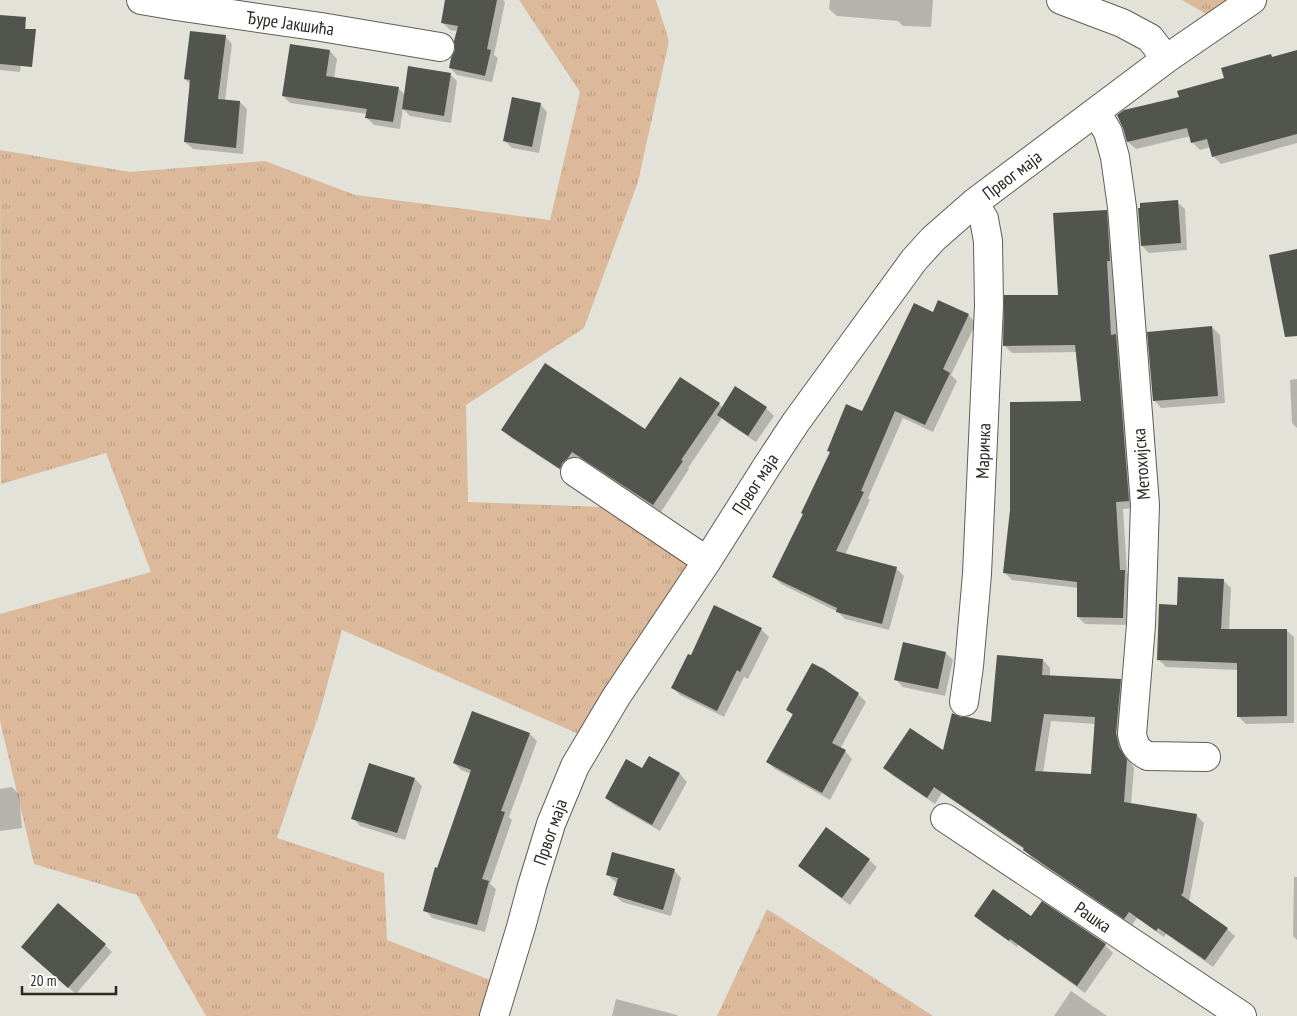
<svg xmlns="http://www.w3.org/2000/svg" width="1297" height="1016" font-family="'PT Sans Narrow',sans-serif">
<defs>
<pattern id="grass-tufts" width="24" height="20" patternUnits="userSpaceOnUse" patternTransform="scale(1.25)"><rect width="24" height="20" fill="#dbb99a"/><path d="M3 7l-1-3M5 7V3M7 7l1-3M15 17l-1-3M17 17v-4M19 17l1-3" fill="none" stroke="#bc9f85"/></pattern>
</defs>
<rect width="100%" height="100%" fill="#e2e2d9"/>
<path fill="url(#grass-tufts)" d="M519,0H656L669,41L638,182L584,328L466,405L468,502L631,508L707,561L590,739L342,630L320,711L277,838L384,873L387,940L503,985L494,1016H206L137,895L34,864L0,721V614L151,572L106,453L1,484L0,150L130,172L265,161L355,195L550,220L580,92Z
M1182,0H1252L1220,22Z
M767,909L933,1016H717Z"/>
<path fill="#0003" fill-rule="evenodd" d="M447,0H503L505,2L494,55L498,58L492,82L457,75L450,68L457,50L458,31L450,30L442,22Z
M830,0H933L931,27L903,26L898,21L837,16L829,9Z
M0,16L19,18L26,25L20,72L0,70Z
M225,36L232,44L225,100L240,102L247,109L243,154L193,149L185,142L191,85L185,79Z
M330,51L337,59L334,79L398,88L405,95L450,74L457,81L451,123L410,116L403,109L400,129L374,125L367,118V114L290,103L283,96Z
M1297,51V143L1221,164L1213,156L1211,147L1200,150L1192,142L1191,136L1136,149L1128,142L1180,98L1225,79L1271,56L1273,58Z
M540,104L547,112L539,153L512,148L504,140Z
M1177,202L1185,209L1187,250L1149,253L1142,246Z
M1106,211L1114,219V268L1118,338L1123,343L1136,508L1123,509L1127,573L1132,578L1130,625L1085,624L1078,617V588L1012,580L1005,573L1082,403L1077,352L1012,353L1004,345L1059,296Z
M933,314L968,315L976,323L951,375L957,381L933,432L903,418L868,498L870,500L845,555L896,568L904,576L889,630L845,619L838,612L781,584L774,577L804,514L831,453L828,450L862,413Z
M1212,327L1220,335L1225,403L1161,408L1154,400Z
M1297,379V428L1292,423L1290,380Z
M736,388L766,408L774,416L756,442L726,422L722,418L688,468L689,469L661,512L580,459L568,475L510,437L503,430L645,431L719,404L723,408Z
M1223,580L1231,588L1229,630H1286L1294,637V723L1246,724L1238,716V670L1166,667L1159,660L1178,606Z
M761,629L769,637L748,679L744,677L724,717L680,695L673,688Z
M904,643L946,653L953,660L945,696L903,687L895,679Z
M1043,660L1050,668V677L1120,681L1128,688L1126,756L1134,768L1131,804L1197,816L1204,823L1189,902L1227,929L1235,936L1213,967L1166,934L1164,937L1137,918L1132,925L1051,871L1032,858L1025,850L942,793L935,804L892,775L885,768L944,752L961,719L992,724ZM1051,721L1096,724L1092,775L1043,773Z
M823,670L858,694L866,702L840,749L845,751L852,759L830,800L775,769L768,762L794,716L787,710Z
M530,734L537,741L509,817L512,820L490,884L496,889L485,932L432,918L425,910L471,774L461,770L454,763Z
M649,758L680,774L687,782L660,831L614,805L606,798L643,770Z
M415,779L422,786L405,840L360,826L353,818Z
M12,787L19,795L22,828L0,831V789Z
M869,860L877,867L850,905L807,873L799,866Z
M674,870L681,878L671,916L622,902L614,895L618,883L615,882L607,874Z
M1294,877H1297V940L1293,936Z
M1042,903L1105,945L1113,953L1085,993L1018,945L1017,947L983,923L976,916L1032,918Z
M105,945L112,952L76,994L30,954Z
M1071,991L1107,1016H1054Z
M616,999L677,1015L678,1016H612Z"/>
<path fill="#51554e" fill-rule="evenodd" d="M445,0H497L487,49L491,50L485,76L449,68L451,58L455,50L454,41L458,26L441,23Z
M0,15L26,17L25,29H36L32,67L0,64Z
M190,31L226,35L218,99L240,101L236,148L184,142L190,80L184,79Z
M290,44L330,50L326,76L399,87L393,122L365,118L367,109L282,96Z
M1297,50V134L1212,157L1207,139L1191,143L1187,128L1127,142L1123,128L1117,115L1124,110L1179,97L1177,91L1224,78L1221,68L1271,54L1272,57Z
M408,66L451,73L444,116L402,109Z
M512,97L541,103L532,147L503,141Z
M1178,200L1181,243L1141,246L1138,208H1140V203Z
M1107,210L1110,261H1107L1111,335L1116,334L1129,501L1116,502L1120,570H1125L1123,618L1077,617V582L1003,573L1010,510V402L1081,401L1075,345L1003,346L1004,295H1058L1053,213Z
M1297,249V336L1285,337L1269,255Z
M938,300L969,314L943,369L950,373L925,425L895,411L861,491L864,492L836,551L897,567L882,624L836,612L837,608L772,577L803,514L801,513L830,452L827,451L846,404L862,411L914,303L933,312Z
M1212,326L1218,396L1153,401L1147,332Z
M545,363L645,429L680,377L720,403L681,460L683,461L653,505L572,452L568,458L562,463L560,469L501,430Z
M735,386L767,407L748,436L717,415Z
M1178,577L1224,579L1221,629H1287V716L1237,717V663L1157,660L1159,604L1177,605Z
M714,605L762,628L740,672L737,670L717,711L671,688L688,654L691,655Z
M903,642L946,652L938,689L894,680Z
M997,655L1043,659L1042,675L1121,679L1116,733L1119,747L1127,760L1124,802L1197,814L1183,893L1181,895L1228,928L1205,960L1158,928L1156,931L1129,912L1124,919L1043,864L1023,850L1024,848L934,787L927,798L883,768L910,728L943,750L952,713L961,717H967L991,722ZM1044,714L1095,717L1091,774L1035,771Z
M812,663L824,669L859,693L832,743L846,750L822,793L766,762L793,714L786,710Z
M472,711L530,733L501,811L505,812L482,879L489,881L477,925L423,911L435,867L437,868L471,770L453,763Z
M649,756L680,773L652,825L605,798L626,759L642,768Z
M369,763L415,778L397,833L351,819Z
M826,827L870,859L842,898L798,866Z
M612,852L675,869L663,910L613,895L618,878L606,875Z
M993,889L1031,916L1042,901L1106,944L1077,986L1010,939L1009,941L974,916Z
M58,903L106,944L68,988L21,947Z"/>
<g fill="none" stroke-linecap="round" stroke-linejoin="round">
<g stroke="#5f5f58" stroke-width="30">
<path id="minor" d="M141,0L176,6L321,27L440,47
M1061,0L1122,23L1150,38L1166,59
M1096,112L1108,132L1115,157L1122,207L1145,505L1141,625L1132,734C1134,745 1137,751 1148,756L1206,757
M575,472L707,561
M964,702L969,666L977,574L989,305L988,241L984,219L974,203
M945,818L1242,1016
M494,1016L521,927L532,886L551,824L575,766L616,697L707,561L767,466L796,422L914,260L933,239L974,203L1166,59L1252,0"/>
</g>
<use href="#minor" stroke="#fff" stroke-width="28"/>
</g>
<g text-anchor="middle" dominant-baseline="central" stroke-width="5" stroke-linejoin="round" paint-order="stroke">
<g font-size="18" fill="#292925" stroke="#fff">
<text transform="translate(290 23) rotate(8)">Ђуре Јакшића</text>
<text transform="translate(1012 175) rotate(-37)">Првог маја</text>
<text transform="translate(983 451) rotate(-88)">Маричка</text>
<text transform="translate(1141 464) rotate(-94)">Метохијска</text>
<text transform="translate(755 484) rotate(-57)">Првог маја</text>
<text transform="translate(550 832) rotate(-71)">Првог маја</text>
<text transform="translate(1093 917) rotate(34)">Рашка</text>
</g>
</g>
<path d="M22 986v8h94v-8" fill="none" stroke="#292925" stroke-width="2.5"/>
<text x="30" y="986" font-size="15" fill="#292925" stroke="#ffffff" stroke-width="4" paint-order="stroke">20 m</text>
</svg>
